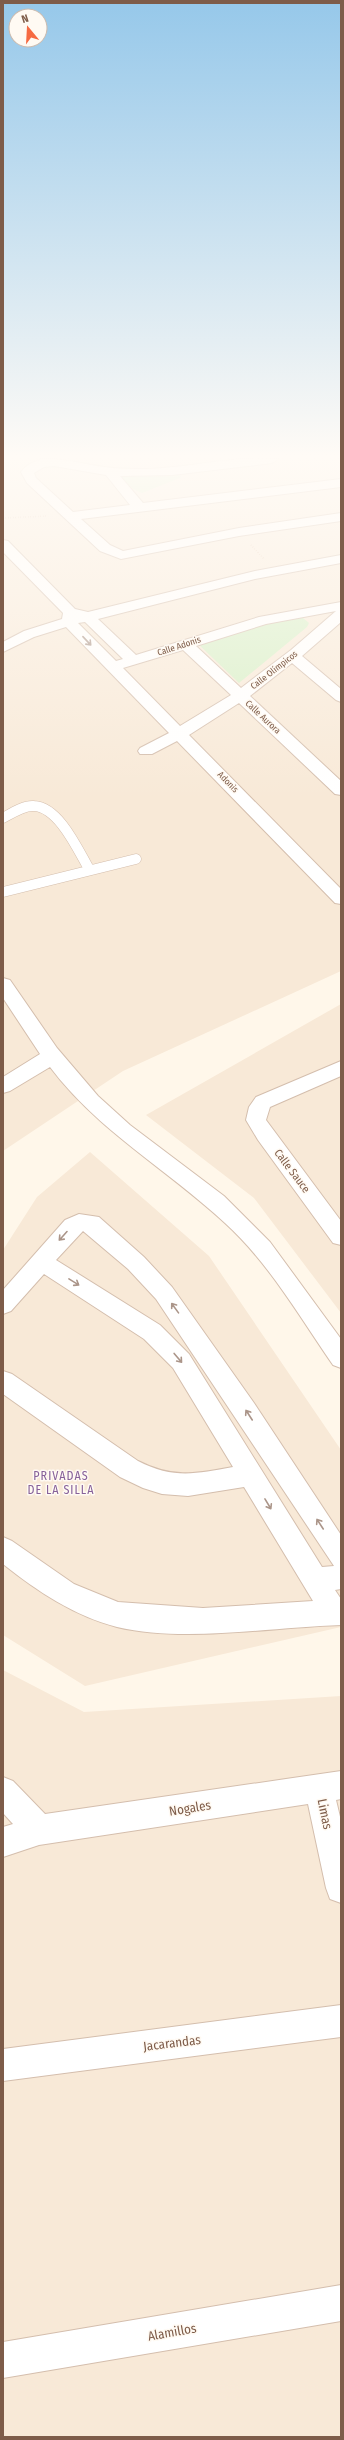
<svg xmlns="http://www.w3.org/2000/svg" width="344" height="2440" font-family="'Fira Sans Condensed',sans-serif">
<rect width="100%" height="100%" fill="#fff7ea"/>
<path fill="#f8e9d7" d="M3,459H341V971L123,1071L3,1151Z
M341,1004V1313L254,1198L146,1115Z
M90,1152L209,1256L341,1450V1627L85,1686L3,1635V1250L37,1197Z
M3,1670L84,1712L341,1696V2437H3Z"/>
<path fill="#d7efc6" d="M178,473L181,476L180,478L142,493L133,489L121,478V476Z
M297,616L303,618L309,623L307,627L239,683L196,642L262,623Z"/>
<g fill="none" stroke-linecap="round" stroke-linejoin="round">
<g stroke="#d4bead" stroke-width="11">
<path id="service" d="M3,818C12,813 24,805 34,806C59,807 78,850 89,869
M3,892L136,859"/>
</g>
<g stroke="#d4bead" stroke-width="2">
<path id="minor" d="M43,459C64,458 83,464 104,467C118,469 132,469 147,469C190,468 235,455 278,459L272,463L172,475L120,476L143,503L341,479V487L81,519L110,545L123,551L239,528L341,513V521L239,536L121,559L100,551L27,483L21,472C27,464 33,462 43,459ZM54,466L106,475L130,505L73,512L36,478L34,473L44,467Z
M3,540L8,541L75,609L88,612L255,571L341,555V563L255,579L98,619L136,655L259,617L341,602V622L302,656L341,689V702L336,700L292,663L250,696L341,781V795L335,794L239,703L189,735L341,889V904L335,903L177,741L152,754H140L138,751L140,748L169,733L66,627L34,637L3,652V642L24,631L62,619L63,613L3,552ZM336,611L291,650L241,688L196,646L266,624ZM85,622L123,659L116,661L78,623ZM183,650L231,695L180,726L123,668Z
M3,978L10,980L57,1048L98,1096L130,1125L224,1196L270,1242L341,1339V1368L333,1365C299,1316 269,1263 225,1223C167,1169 98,1131 50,1067L10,1091L3,1093V1077L40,1054L3,998Z
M341,1061V1076L270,1107L266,1120L341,1221V1245L333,1243L258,1140L246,1120L249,1107L256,1097Z
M79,1214L99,1217L144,1257L172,1287L254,1403L341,1535V1589L335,1590L341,1599V1625C272,1627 184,1643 117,1627C74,1616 37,1591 3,1564V1537L12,1541L74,1584L118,1602L203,1608L313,1601L244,1487L188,1496L162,1494L143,1488L120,1477L3,1394V1371L12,1374L138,1461C173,1479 195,1474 233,1467L173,1368L144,1339L44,1274L11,1311L3,1314V1290L65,1220ZM83,1231L128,1269L156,1299L334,1566L322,1567L189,1354L160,1325L56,1260Z
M341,1771V1799L336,1800L341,1821V1903L330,1899L326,1888L308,1804L39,1845L3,1857V1827L13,1824L3,1813V1777L13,1781L45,1814Z
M341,2005V2037L3,2081V2049Z
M341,2285V2321L3,2378V2342Z"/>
</g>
<path stroke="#deb8a0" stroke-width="1.5" stroke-dasharray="0.5 2" stroke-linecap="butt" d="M3,518L48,516
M251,545L264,559"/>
<use href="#service" stroke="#fff" stroke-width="10"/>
<use href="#minor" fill="#fff" fill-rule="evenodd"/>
</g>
<defs><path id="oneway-shaft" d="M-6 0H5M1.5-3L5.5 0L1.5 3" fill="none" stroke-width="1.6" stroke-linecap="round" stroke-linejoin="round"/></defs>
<g stroke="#ab9589">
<use href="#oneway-shaft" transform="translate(87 641) rotate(47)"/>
<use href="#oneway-shaft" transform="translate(63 1236) rotate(132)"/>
<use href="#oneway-shaft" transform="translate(74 1282) rotate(32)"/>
<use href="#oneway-shaft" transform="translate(175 1308) rotate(-126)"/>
<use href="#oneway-shaft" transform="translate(178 1358) rotate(50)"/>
<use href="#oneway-shaft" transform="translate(249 1415) rotate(-123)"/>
<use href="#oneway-shaft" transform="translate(268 1504) rotate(59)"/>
<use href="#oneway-shaft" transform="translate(320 1524) rotate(-123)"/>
</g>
<linearGradient id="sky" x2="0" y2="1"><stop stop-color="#96c8ea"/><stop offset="0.57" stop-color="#fffbf6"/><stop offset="1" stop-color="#fffbf6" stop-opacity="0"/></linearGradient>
<rect width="344" height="800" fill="url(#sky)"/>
<g text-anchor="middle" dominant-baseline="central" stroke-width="3" stroke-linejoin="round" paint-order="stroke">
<g font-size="9" fill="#7e5c49" stroke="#fffaf3">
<text transform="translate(179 646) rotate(-18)">Calle Adonis</text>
<text transform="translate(274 670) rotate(-38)">Calle Olímpicos</text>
<text transform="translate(263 717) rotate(43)">Calle Aurora</text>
<text transform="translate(228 782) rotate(46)">Adonis</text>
</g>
<g font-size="11" fill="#7e5c49" stroke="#fffaf3">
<text transform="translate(292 1171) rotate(53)">Calle Sauce</text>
</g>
<g font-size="12" letter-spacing="1" fill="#87619a" stroke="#fffaf3">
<text x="61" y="1476">PRIVADAS<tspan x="61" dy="14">DE LA SILLA</tspan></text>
</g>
<g font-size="13" fill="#7e5c49" stroke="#fffaf3">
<text transform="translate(190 1808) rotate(-9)">Nogales</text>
<text transform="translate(325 1814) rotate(78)">Limas</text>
<text transform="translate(172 2043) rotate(-7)">Jacarandas</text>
<text transform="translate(172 2332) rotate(-10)">Alamillos</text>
</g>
</g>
<rect width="344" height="2440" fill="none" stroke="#7e5c49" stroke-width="8"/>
<g transform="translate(28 28) rotate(342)"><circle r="19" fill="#fffaf3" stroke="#cbbbaf"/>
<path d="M0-3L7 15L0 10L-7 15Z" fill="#f66a42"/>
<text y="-6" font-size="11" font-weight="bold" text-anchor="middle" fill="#7e5c49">N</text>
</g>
</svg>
